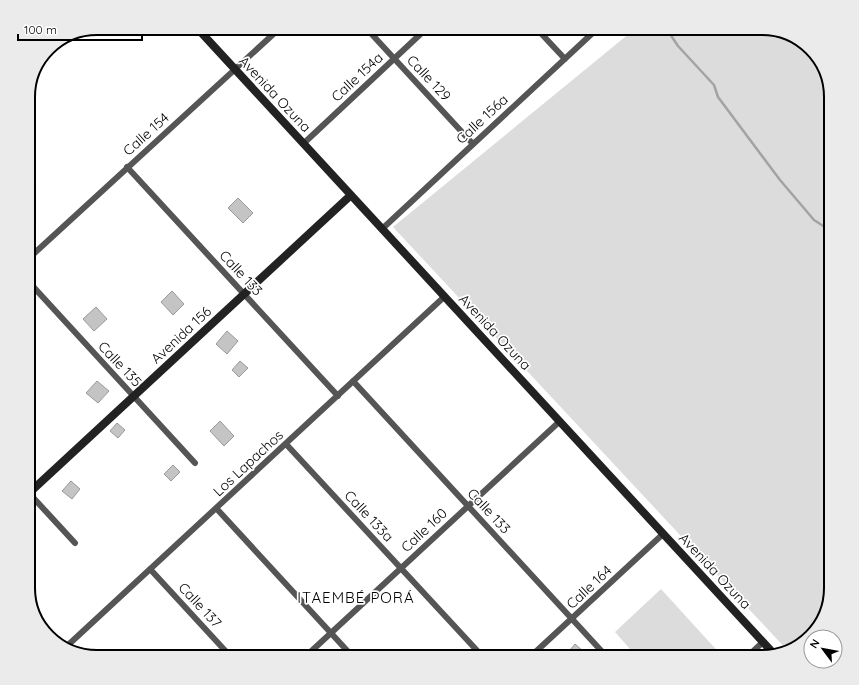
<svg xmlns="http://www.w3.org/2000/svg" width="859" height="685" font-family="Quicksand,sans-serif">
<rect width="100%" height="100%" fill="#fff"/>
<path fill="#dcdcdc" d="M636,28H763L807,45L824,66L831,97V589L814,633L793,650L788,651L393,227Z
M661,589L723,657H637L615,632Z"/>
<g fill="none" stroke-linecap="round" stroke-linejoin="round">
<path stroke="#a3a3a3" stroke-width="2.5" d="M666,28L678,46L714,85L718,97L780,180L814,220L831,231"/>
</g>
<path fill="#c4c4c4" stroke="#999" d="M238,198L253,213L243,223L228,208Z
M172,291L184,304L173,315L161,302Z
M96,307L107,319L94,331L83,319Z
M227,331L238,341L227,354L216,344Z
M240,361L248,368L239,377L232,370Z
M97,381L109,391L98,403L86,393Z
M220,421L234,436L224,446L210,431Z
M117,423L125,430L118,438L110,431Z
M173,465L180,472L171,481L164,474Z
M71,481L80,489L72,499L62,491Z
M575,644L583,651L577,657H564Z"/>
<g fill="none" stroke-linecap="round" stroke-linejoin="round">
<path stroke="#555" stroke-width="6" d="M366,28L473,144
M536,28L565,59
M303,144L427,28
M127,167L338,396
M382,229L598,28
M28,259L280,28
M28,281L195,463
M353,381L607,657
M286,444L483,657
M28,492L75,543
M216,508L353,657
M150,569L231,657
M46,633L53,641
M67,646L444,297
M305,657L559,422
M530,657L663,534
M747,657L763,642"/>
<path stroke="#222" stroke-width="8" d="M197,28L774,654
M28,494L351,195"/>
</g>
<g text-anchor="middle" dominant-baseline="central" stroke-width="3.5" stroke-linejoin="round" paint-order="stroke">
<g font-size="14" fill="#000" stroke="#fff">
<text transform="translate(357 77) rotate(-43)">Calle 154a</text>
<text transform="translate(429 78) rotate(47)">Calle 129</text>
<text transform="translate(275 94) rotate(47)">Avenida Ozuna</text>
<text transform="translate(482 119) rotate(-43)">Calle 156a</text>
<text transform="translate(146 134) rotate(-42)">Calle 154</text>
<text transform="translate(241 273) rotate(47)">Calle 133</text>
<text transform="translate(495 332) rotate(47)">Avenida Ozuna</text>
<text transform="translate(181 335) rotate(-43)">Avenida 156</text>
<text transform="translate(120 364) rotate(47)">Calle 135</text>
<text transform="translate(248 463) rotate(-43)">Los Lapachos</text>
<text transform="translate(489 511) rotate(47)">Calle 133</text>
<text transform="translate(369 516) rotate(47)">Calle 133a</text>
<text transform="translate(424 530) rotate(-43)">Calle 160</text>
<text transform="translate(715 571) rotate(47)">Avenida Ozuna</text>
<text transform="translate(589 587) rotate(-43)">Calle 164</text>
<text transform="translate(200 605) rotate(47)">Calle 137</text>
</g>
<g font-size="15" letter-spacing="1" fill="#000" stroke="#fff">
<text x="356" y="597">ITAEMBÉ PORÁ</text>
</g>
</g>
<path d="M0 0H859V685H0ZM97 35H762A62 62 0 0 1 824 97V588A62 62 0 0 1 762 650H97A62 62 0 0 1 35 588V97A62 62 0 0 1 97 35Z" fill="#ebebeb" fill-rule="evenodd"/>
<path fill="none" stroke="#000" stroke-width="2" d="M97 35H762A62 62 0 0 1 824 97V588A62 62 0 0 1 762 650H97A62 62 0 0 1 35 588V97A62 62 0 0 1 97 35Z"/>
<g transform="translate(823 649) rotate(302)"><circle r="19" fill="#ffffff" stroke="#999999"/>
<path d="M0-3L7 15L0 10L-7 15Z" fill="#000000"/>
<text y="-6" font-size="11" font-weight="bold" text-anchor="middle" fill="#000000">N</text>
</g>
<path d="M18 34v6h124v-6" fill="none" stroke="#000000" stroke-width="2"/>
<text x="24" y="34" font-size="12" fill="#000000" stroke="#ffffff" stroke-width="3" paint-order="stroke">100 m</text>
</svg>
